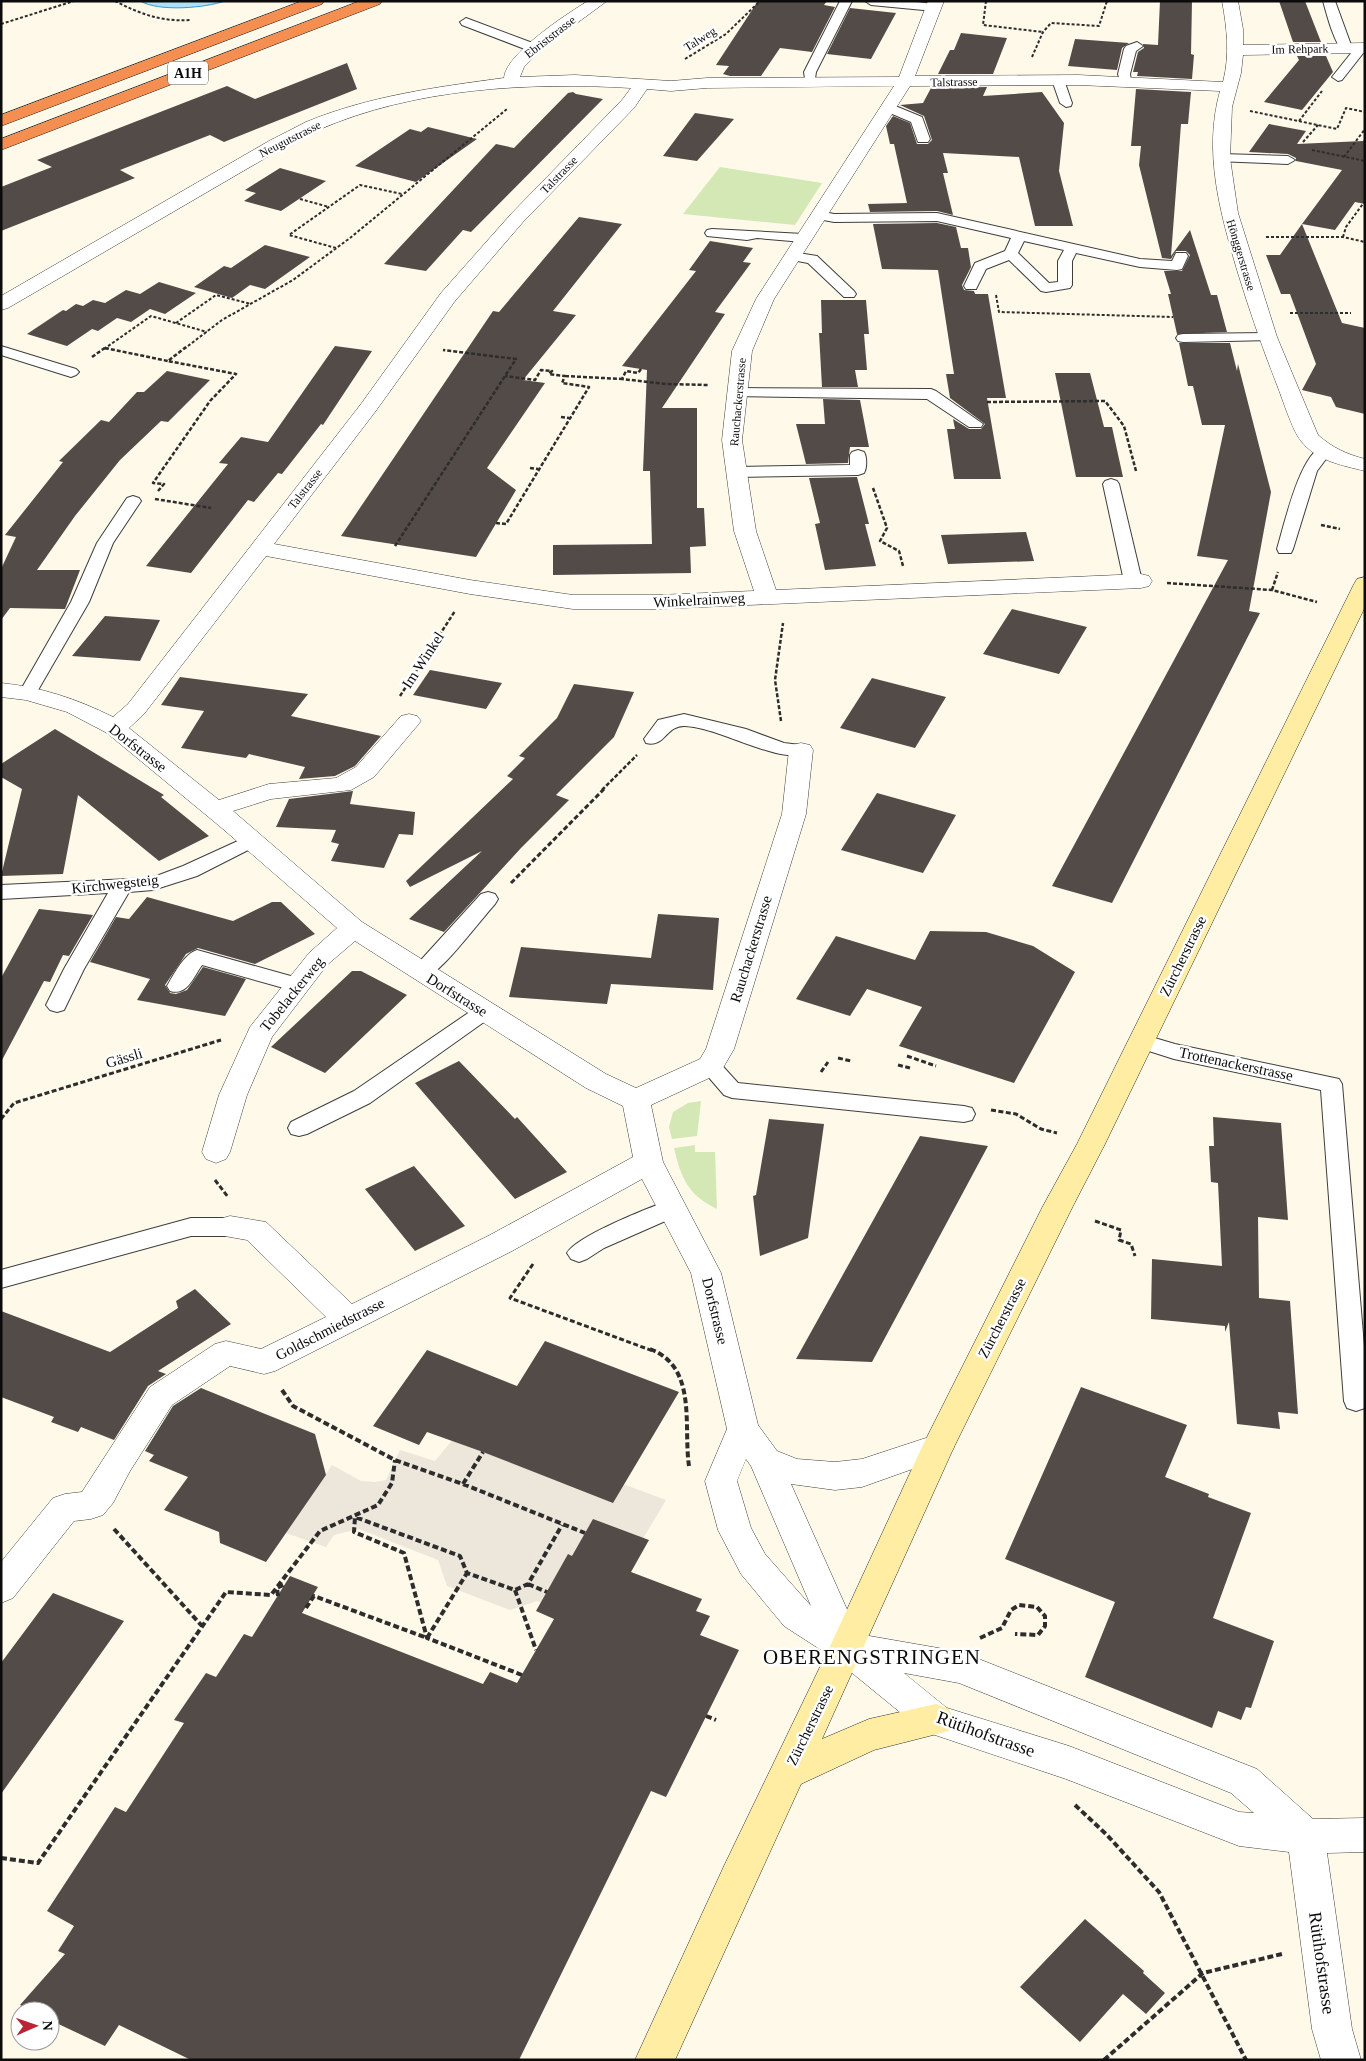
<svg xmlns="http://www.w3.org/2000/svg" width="1366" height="2061" font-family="'Times New Roman',serif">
<rect width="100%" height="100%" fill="#fff9e9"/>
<path fill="#d3e8b4" d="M720,167L822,183L795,225L683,214Z
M701,1101L697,1136L672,1139L669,1127L673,1112L688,1103Z
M695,1145V1152H715L717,1209C688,1195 681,1178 674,1148Z"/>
<path fill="#ede6da" d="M454,1438L539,1453L666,1500L620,1577L584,1621L537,1601L510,1610L447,1586L438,1560L359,1529L334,1535L326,1547L286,1533L332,1465L361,1481L375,1482L386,1480L400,1450L435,1461Z"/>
<path fill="#aee1f6" stroke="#359dcd" d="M140,1H225C205,8 159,12 140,1Z"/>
<path fill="#534b47" d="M758,1H827L824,5L835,7L812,52L780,48L761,76H730L723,74L729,66L716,65Z
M1160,1H1192L1191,54L1194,55L1192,79L1137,76L1138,72H1133L1138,52L1144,48L1143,44L1158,45Z
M1279,1H1305L1321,42H1293Z
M850,8L896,13L871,59L827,54Z
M961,33L1007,38L993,74H938L950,50H954Z
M1075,39L1129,43L1122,48L1117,70L1068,66Z
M1297,56H1326L1333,72L1302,110L1264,102L1299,60Z
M347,63L357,89L224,142L210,135L120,170L135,178L1,231V187L52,167L37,160L227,86L255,99Z
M987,87L983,96L1042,92L1064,123L1059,171L1073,226H1035L1019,157L943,153L948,173H943L953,215L937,211L870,212L868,204L907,203L894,144H890L886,126L893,116L910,123L917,144H928L932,140L924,116L900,105L923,103L931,88Z
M1136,89L1191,92L1188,124H1181L1171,256L1190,230L1211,295H1217L1227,332L1177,334L1168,294H1171L1164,271H1182L1190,255L1186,251H1176L1171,259L1162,258L1139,165L1141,146H1131Z
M573,92L576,94L603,99L471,232L463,230L426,271L384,264L496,144L514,148L568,93Z
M695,113L734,119L697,161L663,156Z
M1269,124L1306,131L1297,144L1363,141L1365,138V204L1355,202L1335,230L1302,224L1342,170L1296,161V158L1288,154L1249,152Z
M428,127L477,139L416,182L355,166L410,129L421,132Z
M280,168L326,181L281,211L244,201L256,193L245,190Z
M579,217L622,224L553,311L576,315L523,380L545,383L487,468L516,490L476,557L341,536L493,311L499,312Z
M937,223L956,227L961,248H968L971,267L962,285L964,290L974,291L975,294H988L1006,398H987L1001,479H954L947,429H955L953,419L969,429H981L985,424L950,398L946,374H954L938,270L882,269L873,224Z
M1302,224L1342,323L1365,328V414L1336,407L1331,397L1302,390L1316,364L1290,294H1281L1266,255H1280Z
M710,241L753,248L743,262L751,263L715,312L725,314L662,408H697V508H704L706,546L690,547L691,573L553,575V545L652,544L650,471H643L647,370L622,366L696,271L689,270Z
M265,245L310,257L265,289L250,285L232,298L194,287L224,266L231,268Z
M159,282L196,293L165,314L150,309L131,322L117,318L98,331L92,329L67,346L27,334L63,310L66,311L76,304L83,306L93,300L105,303L126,290L140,294Z
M821,300H866L869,334H864L867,370H855L858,387H822L819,333H822Z
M1179,343H1230L1237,371L1238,364L1271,492L1249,611L1260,613L1112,903L1052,886L1228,560L1197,556L1225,425H1202L1193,386H1188Z
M335,346L372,351L323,425L321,424L282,474L278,473L254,502L248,500L191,573L146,566L228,464L219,463L241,437L268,442Z
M167,371L210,380L168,422L161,421L120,460L75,516L37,570H80L65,609L10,608L1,620V569L16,537L5,535L63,462L59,461L101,420L109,422L137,392H144Z
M1055,373H1090L1104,427H1112L1123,477H1076Z
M823,399L860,400L869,447H850L848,463L806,464L796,424H825Z
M857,477L869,524H865L876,566L825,570L815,524L820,523L809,478Z
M1026,532L1034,561L948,564L941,535Z
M1012,609L1087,627L1059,674L983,654Z
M105,616L160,620L140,661L72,656Z
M430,670L502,683L486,709L413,695Z
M180,677L308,694L291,716L381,736L355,766L335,776L299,779L305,767L249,754L246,758L181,748L204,711L161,705Z
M872,678L946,697L915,748L840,728Z
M574,684L634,692L614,737L556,795L569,800L521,848L444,932L409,919L482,851L410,887L406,881L513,779L507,776L525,758L519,756L557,718Z
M55,729L164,795L161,797L209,836L159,861L78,795L63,874L1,876L22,789L1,777V764Z
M353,791L350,804L415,812L413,835L399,834L384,868L331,861L339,844L331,842L336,830L276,827L289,799Z
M877,793L956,815L923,873L841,850Z
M147,897L233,921L272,902H281L315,934L255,964L198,948L186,954L165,985L170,993L176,994L187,990L203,967L246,979L225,1016L137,1000L150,979L90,962L116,917L129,919Z
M39,909L93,915L69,956L63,955L50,982L44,981L1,1062V978Z
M658,914L719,918L713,990L611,984L607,1004L509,997L521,947L651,958Z
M930,931L986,932L1033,946L1075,972L1014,1083L899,1046L922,1007L867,989L850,1016L796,999L836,936L915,960Z
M352,971H361L407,995L325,1073L271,1047Z
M459,1061L515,1119L517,1117L567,1172L515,1199L415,1083Z
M1213,1117L1281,1123L1288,1220L1258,1217L1259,1298L1290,1301L1298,1414L1278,1412L1280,1429L1237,1424L1229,1322L1225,1332V1326L1151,1319L1152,1259L1222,1266L1218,1183L1211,1182L1209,1146H1214Z
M769,1119L824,1124L808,1238L760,1256L753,1196L756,1195Z
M920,1136L988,1146L872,1362L796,1359Z
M414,1166L465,1226L415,1251L365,1189Z
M195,1289L231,1324L158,1371L166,1374L148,1386L114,1440L81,1427L78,1432L51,1422L54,1417L1,1397V1311L110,1352L178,1308L176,1301Z
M545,1341L679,1392L613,1503L483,1452L427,1432L419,1445L373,1426L427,1350L517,1386Z
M1081,1387L1187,1425L1165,1477L1209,1494L1208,1497L1251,1513L1213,1618L1274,1641L1251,1708L1246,1707L1241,1720L1218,1711L1212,1728L1085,1677L1115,1602L1005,1559Z
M201,1388L315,1434L326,1475L266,1562L220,1543L219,1532L164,1510L188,1477L149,1461L154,1455L145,1451L173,1406Z
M593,1519L649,1540L631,1572L702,1599L696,1611L710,1616L700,1635L739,1650L666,1797L651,1791L519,2060H191L119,2025L105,2046L50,2020V2011H32L20,2005L65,1954L58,1951L74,1926L47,1911L115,1807L126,1812L184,1723L174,1720L206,1673L216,1677L244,1634L252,1637L290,1576L318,1587L302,1613L483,1684L490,1672L517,1683L554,1619L536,1611L568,1554L572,1556Z
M53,1593L124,1621L1,1794V1663Z
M1085,1919L1144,1971L1143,1973L1165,1993L1146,2014L1123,1994L1080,2042L1020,1987Z"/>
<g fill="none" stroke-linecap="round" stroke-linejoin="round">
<g stroke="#3e3e3e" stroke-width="2">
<path id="service" d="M840,1H852L816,72L814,85H806L804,72Z
M865,1C880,1 931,0 940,7L934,11L871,5Z
M1323,1H1335L1351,45H1359L1364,52L1342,80L1338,81L1332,77L1352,52L1342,51C1332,36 1328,18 1323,1Z
M466,18L538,45L540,48L538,51H530L462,25L460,22Z
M1137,42L1143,46L1136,51L1130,74L1131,81L1125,85L1121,84L1118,74L1124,49L1126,46Z
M1058,76L1064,80L1072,103L1071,106L1066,107L1060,103L1052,80Z
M888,103L922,117L930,139L928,142H918L911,122L883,110L882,107L883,104Z
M1221,154L1288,156L1295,160L1288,164L1216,161L1214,158Z
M818,211L834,214L937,213L1140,259L1172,261L1176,253H1186L1188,256L1182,269L1177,270L1140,267L1076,253L1072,261V285L1070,288L1046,292L1041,291L1009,260L986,269L976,289H966L964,286L975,263L1005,251L1011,238L937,221L834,222L813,218L811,215ZM1024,241L1064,250L1058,261V282L1049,283L1018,253Z
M712,229L803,234L810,238L803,242L757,238L747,240L707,236L705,233L707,230Z
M792,252L817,256L854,291L856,294L854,297H844L808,263L787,259L785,256L787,253Z
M1267,333L1272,334L1274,337L1272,340L1183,342L1178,341L1176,338L1178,335L1183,334Z
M1,346L76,369L79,372L76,375L71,377L1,355Z
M737,388L931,389L936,391L983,424L981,427H969L927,399L732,396L729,393L732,390Z
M1324,446L1330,448L1332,451L1317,471L1293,549L1291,553H1279L1277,549C1284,526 1300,452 1324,446Z
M858,450L864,452C867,457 867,468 864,473L858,475L737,477L731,475L729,472L731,469L737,467L850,465V455L852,452Z
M1111,479L1117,481L1119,484L1142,581L1139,585L1133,586L1127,585L1124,581L1103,484L1105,481Z
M133,496L139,498L141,501L113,543L89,602L34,697L28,698L22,697L19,693L71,602L97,543L127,498Z
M684,714L746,729L784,743L808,746L810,750L808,754C774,763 722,728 685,726C666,725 665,748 646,743L644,739L658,720Z
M251,835L258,837L261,841L258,845L197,876L153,890L129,892L84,969L64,1010L57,1012L50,1010L46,1005L64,969L108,893L1,899V885L151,878L183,866Z
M488,892L495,894L498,899L495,904C479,922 447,965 428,977C423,980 418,979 413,977L410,972L481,894Z
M197,950L305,980L308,985L305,990L298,992L202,965C193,978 187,996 170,991L167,986C174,974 184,954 197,950Z
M484,1005L491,1007L495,1012L491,1017L370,1103L307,1134L299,1136L291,1134L288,1128L291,1122L354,1091L477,1007Z
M1141,1034L1175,1044L1339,1079L1342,1084L1365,1358V1408L1356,1411L1347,1408L1344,1401L1321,1090L1174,1059L1133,1046L1130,1041L1133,1036Z
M710,1058L718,1061L738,1083L964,1106L972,1108L975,1114L972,1120L964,1122L732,1098L724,1095L699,1066L702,1061Z
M671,1200L679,1203L682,1209L679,1215L604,1248L587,1259L579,1262L571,1259L567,1253C577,1236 650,1207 671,1200Z
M191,1218H230L238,1221L242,1227L238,1233L230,1236H191L1,1288V1270Z"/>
</g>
<g stroke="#3e3e3e" stroke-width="1">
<path id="minor" d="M588,1H607L543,48L524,67L520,77L575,75L671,81L707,78L899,77L928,1H944L915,76L1078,75L1223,82C1230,55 1227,28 1222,1H1238L1243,29V45L1365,43V53L1243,55L1241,73L1232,107L1230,158L1238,213L1277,337L1318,435C1333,448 1346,454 1365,459V471C1341,465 1317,461 1301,441C1292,430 1283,400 1277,385C1262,347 1249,309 1237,270C1220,212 1203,152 1220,91L1078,85L910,86L774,299L752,351L742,440L756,531L776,590L1141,574L1149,576L1152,581L1149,586L1141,588L657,609H573L470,594L266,556L144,714L129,728L219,800L269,784L336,778L356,767L401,716L409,714L417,716L421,721L417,726L374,777L351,790L271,799L233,811L362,922L606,1074L636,1088L700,1059L706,1049L782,814L789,750L792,745L801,743L810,745L813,750L806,814L734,1049L720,1073L651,1105L663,1162L721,1273L758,1425L777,1451L797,1459L835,1462L862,1459L938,1434L949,1438L954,1447L949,1456L862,1487L835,1490L791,1484L858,1634L961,1652L1257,1769L1313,1819L1365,1818V1852L1327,1853L1352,2029L1361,2060H1321L1312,2029L1289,1852L1239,1846L1066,1779L923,1731L835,1659L784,1626L741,1574L718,1530L705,1481L727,1429L691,1273L642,1179L512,1251L275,1371L264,1374L230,1366L172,1405L130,1471L113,1503L103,1515L91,1519L74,1521L13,1598L1,1603V1562L53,1498L65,1494L82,1492L150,1387L215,1344L226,1341L261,1349L326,1317L247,1240L219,1235L215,1227L219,1219L230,1216L266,1222L352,1304L490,1235L633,1157L623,1106L586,1088L355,941L327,965L272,1037L247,1095L230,1152L226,1159L216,1163L206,1159L202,1152L219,1095L250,1027L309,953L337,928L223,829L107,733L67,712L26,700L1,697V683C41,687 77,699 113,717L128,704L361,404L441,293L511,214L622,100L631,88C528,82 414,88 318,130C305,135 293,142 281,149L8,308L1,310V296L269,141C281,135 294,128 306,122C369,96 437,87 504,78C505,54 568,13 588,1ZM894,86L756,299L732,351L722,440L734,531L754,591L657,595H573L470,580L274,544L375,412L455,301L523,222L634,108L647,89L671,91L707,88ZM746,1459L751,1466L811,1606L765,1554L751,1528L737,1481ZM904,1673L959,1683L1231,1793L1254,1813L1239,1812L1069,1746L947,1708Z"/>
</g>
<g stroke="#2d2d2d" stroke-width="1">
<path id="secondary" d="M1365,577V607L1105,1144L1073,1206L954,1447L822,1739L869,1719L936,1704L949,1709L954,1720L949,1731L874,1750L801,1784L675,2060H635L724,1866L832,1642L922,1447L1043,1206L1077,1144L1354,584L1357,579Z"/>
</g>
<g stroke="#1c1c1c" stroke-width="1">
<path id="motorway" d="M302,1H324L322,4L1,126V115Z
M360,1H382L380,4L1,150V139Z"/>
</g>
<path stroke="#2d2d2d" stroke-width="2" stroke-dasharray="3 2" stroke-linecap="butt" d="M115,1C140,14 162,22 190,20
M986,1L983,25L1043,32
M1,24L74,1
M1032,57L1043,32L1051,23L1099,26L1107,1
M685,59L726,34L760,1
M1250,111L1337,129L1346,108L1365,112
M1299,121L1322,91
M1303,142L1318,125
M1312,150L1365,161
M1344,157L1365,129
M300,199L329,207
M1266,237H1343L1365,242
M1343,237L1346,227L1365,201
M336,248L289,235L360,185L402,194
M996,295L999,312L1173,317
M1290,313H1351
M176,323L216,295L251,304
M105,348L108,349
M104,349L151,316L207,332
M184,349L222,320L293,280L350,238L507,109"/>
<path stroke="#2d2d2d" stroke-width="2.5" stroke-dasharray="4 2" stroke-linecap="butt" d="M105,348L168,361
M92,357L106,347
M641,369L638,373L626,371L622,379L666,384L708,385
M565,376L622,379
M987,402L1105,401L1124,426L1136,471
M561,417L569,418
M530,468L538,469
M873,488L887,528L880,541L899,551L903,566
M158,491L164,484L153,483L210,401L236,374L168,361L186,347
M155,499L211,508
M496,523L506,524L589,387L562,383L565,376L549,374L552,371L541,370L535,380L505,376
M1321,525L1340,529
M395,546L516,359L443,350
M1167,583L1272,590L1317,602
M1272,590L1278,572
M400,696L455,611
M781,721L775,680L783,623
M602,790L637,755"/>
<path stroke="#2d2d2d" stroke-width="3" stroke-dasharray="5 2.5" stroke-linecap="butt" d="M511,883L604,789
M907,1056L936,1066
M838,1058L851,1061
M898,1065L910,1068
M821,1072L828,1062
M991,1110L1016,1114L1041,1129L1057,1133
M1,1119L14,1103L221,1040
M215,1180L228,1197
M1095,1221L1121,1230L1119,1240L1131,1244L1135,1256
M533,1264L510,1298L653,1351"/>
<path stroke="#2d2d2d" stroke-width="4" stroke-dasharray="6 3" stroke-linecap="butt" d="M650,1349C698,1367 683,1426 689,1466
M282,1390L293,1406L395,1460L463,1484L585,1533
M463,1484L483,1452
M114,1529L202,1626
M528,1584L547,1592
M515,1590L536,1650
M278,1596L277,1588L285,1584
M306,1608L314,1596L427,1638L467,1573
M980,1638L1002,1628L1011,1610L1019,1605L1037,1607L1045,1616V1626L1038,1635L1015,1634
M522,1675L427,1638L404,1553L354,1532L355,1517L460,1556L467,1573L515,1590L528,1584L562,1525
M706,1716L716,1720
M1075,1805L1107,1835L1159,1892L1246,2060
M1,1858L38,1863L226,1592L271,1595L320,1531L378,1505L392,1483L395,1460
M1104,2060L1203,1973L1282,1954"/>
<use href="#service" fill="#fff" fill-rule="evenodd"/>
<use href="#minor" fill="#fff" fill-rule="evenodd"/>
<use href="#secondary" fill="#ffeda4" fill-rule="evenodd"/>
<use href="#motorway" fill="#f58f51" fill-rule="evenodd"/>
</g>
<g text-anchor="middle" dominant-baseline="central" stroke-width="5" stroke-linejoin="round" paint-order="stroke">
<g font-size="12" fill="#0b0b0b" stroke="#fff">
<text transform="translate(550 37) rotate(-38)">Ebriststrasse</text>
<text transform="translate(700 39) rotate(-32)">Talweg</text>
<text transform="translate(1300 49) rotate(-1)">Im Rehpark</text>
<text transform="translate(954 82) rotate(-1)">Talstrasse</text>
<text transform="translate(290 139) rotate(-27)">Neugutstrasse</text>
<text transform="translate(559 175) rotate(-46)">Talstrasse</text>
<text transform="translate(1241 255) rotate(73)">Hönggerstrasse</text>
<text transform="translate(738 402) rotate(-85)">Rauchackerstrasse</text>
<text transform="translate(305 489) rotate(-52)">Talstrasse</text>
</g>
<rect fill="#fff" stroke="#545454" stroke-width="1" x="168" y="61.5" width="40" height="23" rx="4"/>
<g font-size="14" font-weight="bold" fill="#0b0b0b">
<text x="188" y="73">A1H</text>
</g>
<g font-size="15" fill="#0b0b0b" stroke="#fff">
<text transform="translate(699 600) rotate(-3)">Winkelrainweg</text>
<text transform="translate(423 660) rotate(-57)">Im Winkel</text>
<text transform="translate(138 748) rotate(38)">Dorfstrasse</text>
<text transform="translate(115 884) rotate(-6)">Kirchwegsteig</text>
<text transform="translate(751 949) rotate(-73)">Rauchackerstrasse</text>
<text transform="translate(1183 956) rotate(-64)">Zürcherstrasse</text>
<text transform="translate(292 994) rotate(-51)">Tobelackerweg</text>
<text transform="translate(457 995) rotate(32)">Dorfstrasse</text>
<text transform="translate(124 1058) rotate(-17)">Gässli</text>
<text transform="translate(1236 1064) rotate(12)">Trottenackerstrasse</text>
<text transform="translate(715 1311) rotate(76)">Dorfstrasse</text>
<text transform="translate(1002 1318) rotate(-63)">Zürcherstrasse</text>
<text transform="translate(330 1329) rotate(-27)">Goldschmiedstrasse</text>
<text transform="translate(810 1725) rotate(-64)">Zürcherstrasse</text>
</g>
<g font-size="18" fill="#0b0b0b" stroke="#fff">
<text transform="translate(986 1734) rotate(20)">Rütihofstrasse</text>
<text transform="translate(1322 1963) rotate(82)">Rütihofstrasse</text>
</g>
<g font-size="21" letter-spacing="1" fill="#0b0b0b" stroke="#fff">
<text x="872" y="1657">OBERENGSTRINGEN</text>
</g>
</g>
<rect width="1366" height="2061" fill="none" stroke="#0b0b0b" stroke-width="5"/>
<g transform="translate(35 2026) rotate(88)"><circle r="24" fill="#ffffff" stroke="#9d9d9d"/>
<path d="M0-4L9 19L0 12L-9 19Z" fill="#ba2437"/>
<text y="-8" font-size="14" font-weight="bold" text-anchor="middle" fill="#0b0b0b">N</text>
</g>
</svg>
